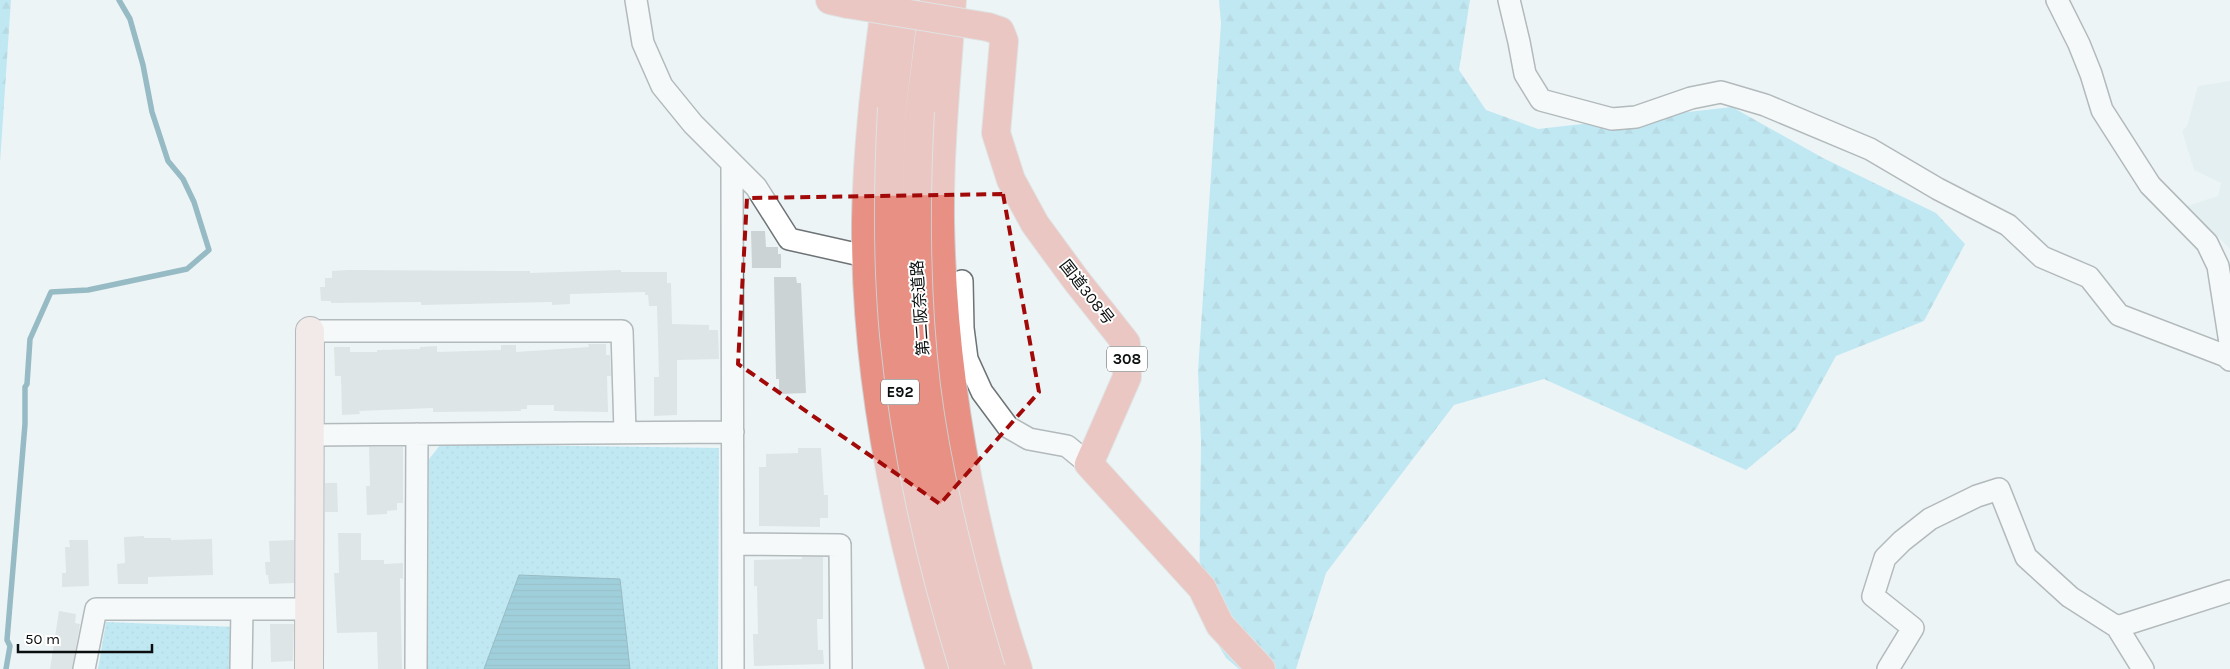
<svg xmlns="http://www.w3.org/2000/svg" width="2230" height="669" font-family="Karla,'Noto Sans JP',sans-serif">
<defs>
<pattern id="forest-firs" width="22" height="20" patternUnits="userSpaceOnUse" patternTransform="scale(1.25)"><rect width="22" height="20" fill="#89daf0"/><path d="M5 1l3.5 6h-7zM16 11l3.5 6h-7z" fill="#75bacd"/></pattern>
<pattern id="park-dots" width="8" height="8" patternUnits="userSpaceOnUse" patternTransform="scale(1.25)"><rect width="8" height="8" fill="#89daf0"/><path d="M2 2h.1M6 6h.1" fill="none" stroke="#75bacd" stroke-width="1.8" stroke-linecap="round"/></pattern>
<pattern id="water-rules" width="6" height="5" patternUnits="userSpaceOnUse" patternTransform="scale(1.25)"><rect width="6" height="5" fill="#40a3bb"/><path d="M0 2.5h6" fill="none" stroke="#348396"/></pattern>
</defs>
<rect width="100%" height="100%" fill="#edf4f6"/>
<path fill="#d8e8ec" d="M2230,81V249L2187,206L2218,196L2221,183L2194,170L2182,131L2187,126L2198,86Z"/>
<path fill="url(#forest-firs)" d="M0,0H11L0,163Z
M1219,0H1470L1459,70L1486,110L1538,129L1732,107L1823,158L1936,213L1965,244L1924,321L1836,356L1796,429L1746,470L1544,379L1454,405L1326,573L1296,669H1239L1226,658L1199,612L1201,442L1198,372L1221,23Z"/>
<path fill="url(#park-dots)" d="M441,444L719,448L718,669H428L429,459Z
M106,622L236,627V669H98Z"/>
<path fill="url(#water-rules)" stroke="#307687" d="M519,575L620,579L630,669H484Z"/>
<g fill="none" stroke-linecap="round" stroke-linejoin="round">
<path stroke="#307687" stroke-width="5.5" d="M6,669L10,646L7,640L25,424V387L27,384L30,339L51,292L88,290L187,269L209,250L194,202L183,179L168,161L152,112L143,65L130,19L119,0"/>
</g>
<path fill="#ccd3d5" d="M751,231H765L766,247H778V254H781V268H752Z
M348,270L530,271V273L621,270V272H667V283H671L672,324L709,325V330H718L719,359L677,360V415L654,416V377H659L657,306H649L648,295H645V292L570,294V304L552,305V302L421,305V302L331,303V301H321L320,287H325V278H332V271Z
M774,277H796L797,283H801L806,393L779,394V379H776Z
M588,344H606V355H610L611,376H607L608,412L554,411V405H527V409H521V411L433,412V408L359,411L360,414L342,415L341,376H335L334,347H350V352H377V350L420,349V347L437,346V352L501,350V345H516V352L589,347Z
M369,447H403V503H397V510L387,511V514L367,515L366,486H370Z
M798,448H821L824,495H828V518H820V527L759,526V467H766V454L798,453Z
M325,483H337L338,512H325Z
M338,533H361V560H384V564L403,563V579L400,578L402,669H378L377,632L337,633L334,573H339Z
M144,536V538H171V540L212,539L213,575L148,577V584H118L117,564L125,563L124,537Z
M69,540H88L89,586L62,587V573H66L65,547H70Z
M294,540V583L269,584L268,575H266L265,562H270L269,541Z
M802,557H823V619H817L818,650H823L824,664L754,666L753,634H758L757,586H754V560L802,559Z
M59,611L76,614L75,623L80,624L72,669H50Z
M270,624H294L293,661L271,662Z"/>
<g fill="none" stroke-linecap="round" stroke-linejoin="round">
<g stroke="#6d7375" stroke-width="24">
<path id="street" d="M636,0L643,43L662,86L693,124L756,187L789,239L856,254
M1509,0L1519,42L1525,74L1541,100L1612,119L1636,117L1691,98L1721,92L1765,105L1870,149L1938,189L2008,225L2042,257L2089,277L2119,315L2226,356L2230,360
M2057,0L2079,44L2091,74L2102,110L2150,185L2207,243L2218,266L2230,343
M732,164L733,669
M962,281L963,328L967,359L982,392L1008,427L1029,439L1067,446L1089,464
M310,331H622L625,432
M310,435L733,432
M733,544L840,545L841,669
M2117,627L2143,669
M84,669L96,609H310
M241,669L242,609
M416,669L417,434
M1888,669L1913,628L1873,596L1885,558L1902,541L1930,519L1977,496L1999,489L2026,557L2070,597L2117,627L2230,591"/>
</g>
<g stroke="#6d7375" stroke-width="30">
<path id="secondary" d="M309,669L310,331"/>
</g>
<g stroke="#cecfcf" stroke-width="30">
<path id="highway" d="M830,0L848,4
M886,0C876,74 867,147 866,222C865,372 896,526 940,669
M952,0C947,74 939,149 940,223C943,374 970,525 1018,669
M988,27L1000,31L1004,41L996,133L1011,180L1035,224L1076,280L1126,343L1127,377L1089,464L1202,588L1220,625L1261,669
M892,108L904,7
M920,111L934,0"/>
</g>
<use href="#street" stroke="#fff" stroke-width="21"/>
<use href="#secondary" stroke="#f8deda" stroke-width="28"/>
<use href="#highway" stroke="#e79083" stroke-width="28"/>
<g stroke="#cecfcf" stroke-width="30" stroke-linecap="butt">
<path id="highway-bridge" d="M848,4L988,27
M892,108C888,183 887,260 894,335C905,449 930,560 964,669
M920,111C915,203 915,294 926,386C938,482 963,577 991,669"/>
</g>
<use href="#highway-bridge" stroke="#e79083" stroke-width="28"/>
</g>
<path d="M0 0H2230V669H0ZM1003,194L1039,392L940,504L738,364L747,198Z" fill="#edf4f6" fill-opacity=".55" fill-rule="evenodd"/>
<path fill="none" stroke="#a20a09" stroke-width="4" stroke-dasharray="10 6" stroke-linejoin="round" d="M1003,194L1039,392L940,504L738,364L747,198Z"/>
<g text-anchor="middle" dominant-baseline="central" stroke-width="4" stroke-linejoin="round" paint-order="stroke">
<g fill="#fff" stroke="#545656" stroke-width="1">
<rect x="1107" y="346.5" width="40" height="25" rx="4"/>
<rect x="881" y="379.5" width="38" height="25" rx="4"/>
</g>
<g font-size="15" font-weight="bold" fill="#0b0e0e">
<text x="1127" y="359">308</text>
<text x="900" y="392">E92</text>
</g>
<g font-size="16" fill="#0b0e0e" stroke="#fff">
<text transform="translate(1087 292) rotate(52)">国道308号</text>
<text transform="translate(920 308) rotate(-94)">第二阪奈道路</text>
</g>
</g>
<path d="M18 644v8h134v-8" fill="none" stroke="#0b0e0e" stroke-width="2.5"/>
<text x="25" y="644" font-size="15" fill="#0b0e0e" stroke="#ffffff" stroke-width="4" paint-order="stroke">50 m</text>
</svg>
